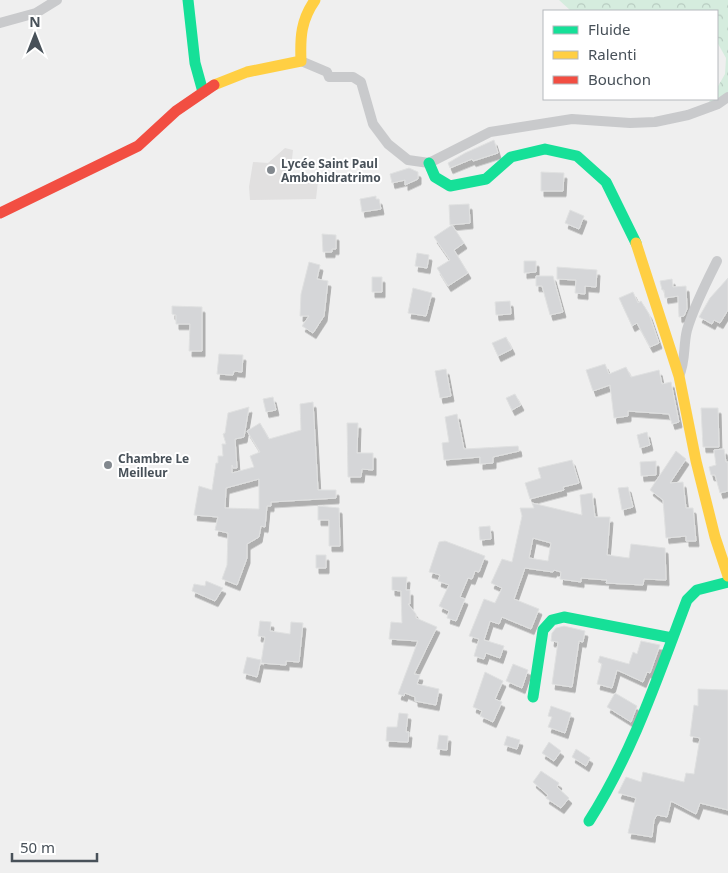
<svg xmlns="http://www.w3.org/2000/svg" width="728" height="873" font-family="'Noto Sans',sans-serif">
<defs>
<pattern id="forest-crowns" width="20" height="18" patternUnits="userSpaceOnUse" patternTransform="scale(1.25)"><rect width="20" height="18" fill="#d5ecde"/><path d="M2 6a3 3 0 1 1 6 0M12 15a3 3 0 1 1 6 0" fill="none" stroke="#b8ccc1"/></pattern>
<filter id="shadow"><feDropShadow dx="3" dy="5.5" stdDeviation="0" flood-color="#0004"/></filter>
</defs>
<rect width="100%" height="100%" fill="#efefef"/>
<path fill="#e1e0e0" d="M285,148L293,150L290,177L318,181L316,199L250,200L249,187L253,162L268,163Z"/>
<path fill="url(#forest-crowns)" d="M559,0H728V93L716,102H709L711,99H717V88L725,74L726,58L717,42V11H571Z"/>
<path fill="#d5d6d8" stroke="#e0e1e1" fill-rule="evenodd" filter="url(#shadow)" d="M494,140L498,153L473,161L472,159L450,168L448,163L465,153Z
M409,168L418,172V179L405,185V180L392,183L390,174Z
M541,172L564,173L563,191H541Z
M376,196V199H379L381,209L362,212L360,199Z
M469,204L470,223L450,225L449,205Z
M570,210L584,216L579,229L565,223Z
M452,225L464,243L454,250L468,273L448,286L437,268L450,260L434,237Z
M322,234L336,235V249H332V252H323Z
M417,253L429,255L427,268L415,266Z
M524,261H536V272L524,273Z
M309,262L320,265L317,279L328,281L324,316L313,333L302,326L309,316H300L301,294Z
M557,267L597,270L596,287L585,286V294L575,293L576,280L557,279Z
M536,276H553L563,312L550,315L542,286H536Z
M372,277H382V292H372Z
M728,278V310L720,323L714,320L712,324L699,317L710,298Z
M672,279L673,287L686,286L687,309L684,316L679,317L678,296L665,298L664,290H662L660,281Z
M413,288L432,293L426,316L408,313Z
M633,292L638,303L641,301L649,314L659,343L650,347L637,323L632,326L619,298Z
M510,301L511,314L496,315L495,302Z
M172,306L202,307V351H189L190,324H176V315L172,314Z
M506,337L512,349L498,356L492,343Z
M219,354L243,355L242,372L234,371L233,375L217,374Z
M605,364L609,374L626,367L631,377L659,370L662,384L671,382L679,422L672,424L669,414L628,411V416L614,418L610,385L593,391L586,370Z
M446,369L451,396L440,398L435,371Z
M515,394L521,405L512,410L506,398Z
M273,397L276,410L266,412L263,399Z
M313,402L318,490H336V498L271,502V506H267L265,527L261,526L259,537L247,544V558L237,585L222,579L227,565L228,533L215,530L218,517L194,515L199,486L212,490L216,463H218V456H223L222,444H226L223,434L225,433L228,413L249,407L244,437L235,439L237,468H233L232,465V473L254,467L250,456L260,452L247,431L260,423L269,439L301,430L300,404ZM259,479V509L225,508L226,488Z
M701,408H718L719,447H703Z
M457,414L464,449L518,446L519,451L493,457V463L480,464V457L444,460L442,443L449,442L445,417Z
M347,423H358L357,453H373V470L362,469L361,477H348Z
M647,432L650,445L640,448L637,435Z
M724,449L726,462H728V491L720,493L715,475H711L709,467L716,465L714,450Z
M676,451L686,459L670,483L683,482L686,508H693L696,541H686V536L666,538L663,500L650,490Z
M572,460L579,483L563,487L564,490L530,499L525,483L541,478L538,468Z
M656,461V475L641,476L640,462Z
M628,487L633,507L622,510L618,488Z
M592,493L595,517H610L607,555L629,558L631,544L665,548L666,580L644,579L643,585L606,583L607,580L581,578V582L560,579L561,572L554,570L553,572L525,568L514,599L539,609L531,629L502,617L499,624L490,621L484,640L504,646L500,658L486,653L484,659L474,656L479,639L469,636L484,599L495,603L502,588L491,583L502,559L512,562L522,516L520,508H534L532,503L582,515L580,495ZM533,538L551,543L548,561L529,558Z
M318,506L339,508L340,546H329V520H318Z
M490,526L491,539L480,540L479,527Z
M445,541L485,556L479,572L475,571L472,579L468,578L460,597L465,599L456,621L447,618L449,611L439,606L449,585L438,581L440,575L429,572L439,542Z
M316,555H326V568H316Z
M392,577H407L406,590H410V604H408L416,614V618L437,627L414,674L420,675L417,684L439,689L436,705L415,701V697L405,693L404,696L398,694L418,641L389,639L391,622L402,623L401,591L392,590Z
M206,581L223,588L215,601L192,591L194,584L205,586Z
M260,621L271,622L270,631L290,634L291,622L303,623L299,662L286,661V665L261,663L265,637L258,636Z
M564,626L585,631L583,642L579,641L572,687L552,684L558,642L551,641L552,633L556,628Z
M641,641L660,645L650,673L647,672L643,682L617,670L612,688L597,684L602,664L598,662L600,656L629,664L633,652L637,654Z
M247,657L261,660L257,677L243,673Z
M513,664L528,670L522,688L506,681Z
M485,672L503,681L495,699L502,702L493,722L480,716L482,711L473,707Z
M698,689L728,690V810L700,803L696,814L671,801L667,817L657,815L654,820L652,837L628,833L636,798L618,793L626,777L641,782L643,772L684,782L686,773L694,774L700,738L690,736L694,705L698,706Z
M615,693L637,706L631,722L607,707Z
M551,706L571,713L565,733L548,727L552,717L548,716Z
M399,713L408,714L406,732H409L408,742L386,741L387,727H397Z
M439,735L448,736L447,750L437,749Z
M507,736L520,740L517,749L504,745Z
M549,742L561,751L554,761L542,753Z
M576,749L590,758L586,766L572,757Z
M541,771L559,783L557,787L569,798L561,808L546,798L548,795L533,782Z"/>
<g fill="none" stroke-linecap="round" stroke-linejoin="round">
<path stroke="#c9cacc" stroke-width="10" d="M0,23L36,13L57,0
M301,61L327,72L329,77H353L361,82L373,124L388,144L408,160L429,163L490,132L572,119L630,123L655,122L688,115L718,104L728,97
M679,376C686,361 683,346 687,330C694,306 706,283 717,261"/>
<path stroke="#16e098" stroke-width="11" d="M188,0L195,63L203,92
M429,163L435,177L450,186L486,179L511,157L545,149L577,156L606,182L636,243
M533,697L543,630L552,620L564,617L672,638
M589,821C633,752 658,676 687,600L697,590L728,582"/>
<path stroke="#ffcf43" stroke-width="11" d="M214,85L247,72L301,61C300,37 301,20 315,0
M636,243L679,376L696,461L715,537L728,576"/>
<path stroke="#f24e42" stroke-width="11" d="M0,213L138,146L176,111L214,85"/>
</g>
<g fill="#82888e" stroke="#fff" stroke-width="2">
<circle cx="271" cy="170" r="5"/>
<circle cx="108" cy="465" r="5"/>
</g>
<g text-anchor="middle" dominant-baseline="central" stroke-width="4" stroke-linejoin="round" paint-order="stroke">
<g font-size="12" font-weight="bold" fill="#485159" stroke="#fff" text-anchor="start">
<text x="281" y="163">Lycée Saint Paul<tspan x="281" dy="14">Ambohidratrimo</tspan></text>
<text x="118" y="458">Chambre Le<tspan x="118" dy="14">Meilleur</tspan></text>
</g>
</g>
<rect x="543" y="10" width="175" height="90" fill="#ffffff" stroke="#b6b9bd"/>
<rect x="553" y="26" width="25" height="8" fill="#16e098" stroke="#b6b9bd"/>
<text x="588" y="35" font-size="15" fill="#485159">Fluide</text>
<rect x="553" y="51" width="25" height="8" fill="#ffcf43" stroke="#b6b9bd"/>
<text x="588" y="60" font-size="15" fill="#485159">Ralenti</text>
<rect x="553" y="76" width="25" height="8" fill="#f24e42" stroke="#b6b9bd"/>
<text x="588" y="85" font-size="15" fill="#485159">Bouchon</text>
<g transform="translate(35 35)" stroke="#ffffff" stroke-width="4" paint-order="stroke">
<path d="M0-4L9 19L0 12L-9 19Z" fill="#485159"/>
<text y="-8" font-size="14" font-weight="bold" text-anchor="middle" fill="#485159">N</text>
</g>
<path d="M12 853v8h85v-8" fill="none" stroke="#485159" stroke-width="2.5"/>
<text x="20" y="853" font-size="15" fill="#485159" stroke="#ffffff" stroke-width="4" paint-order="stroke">50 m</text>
</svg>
